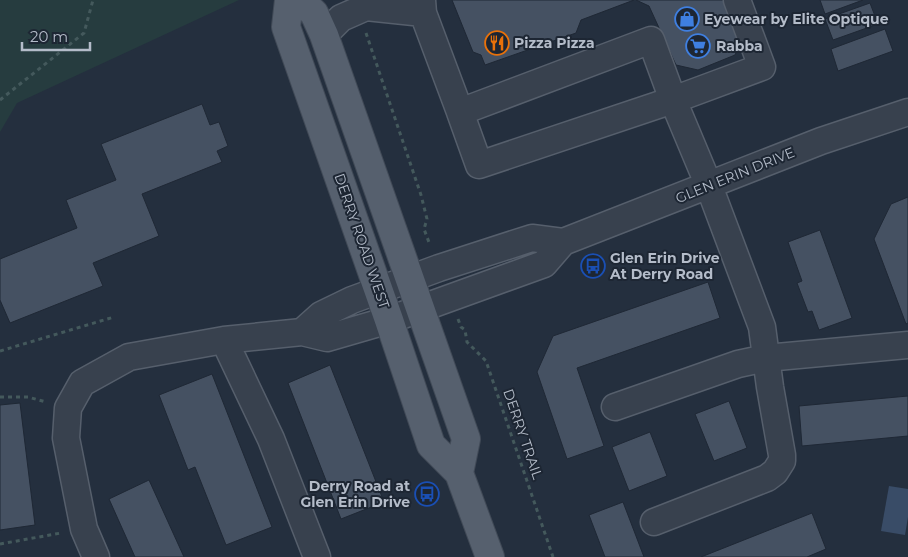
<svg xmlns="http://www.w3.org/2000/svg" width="908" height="557" font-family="Montserrat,sans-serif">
<rect width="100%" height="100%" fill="#242f3e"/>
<path fill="#263c3f" d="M0,0H239L17,103L0,132Z"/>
<path fill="#394c67" d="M889,486L908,489V517L905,535L881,531Z"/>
<path fill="#455162" stroke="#1f2835" d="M452,0H634L581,20L576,33L485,65L481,55L473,52Z
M636,0H727L742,39L735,55L698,70L676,65L649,6Z
M820,0H863L825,14Z
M870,3L878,24L833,40L825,19Z
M885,29L893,51L838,71L831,49Z
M202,104L210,125L219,122L228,146L217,151L222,162L142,194L159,236L93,263L103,286L10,323L0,300V259L77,228L66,200L116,180L101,144Z
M908,197V323L906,324L874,239L891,204Z
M820,230L852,318L819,330L812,311L808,312L797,283L802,281L788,242Z
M708,282L720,318L577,368L604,446L567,459L537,372L553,336Z
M330,365L384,502L341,519L288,383Z
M212,374L272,527L226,545L195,467L188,470L159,395Z
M908,396V436L802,446L799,406Z
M729,401L747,448L714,461L695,414Z
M20,403L35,525L0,530V405Z
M650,432L667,476L629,491L612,447Z
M149,480L184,557H135L109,499Z
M623,502L644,557H605L589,515Z
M812,513L826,549L807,557H701Z"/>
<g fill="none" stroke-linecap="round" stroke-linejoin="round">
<g stroke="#565f6c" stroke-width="29">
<path id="minor" d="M422,0L423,13L460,112L651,40L673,100L479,165L460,112
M324,35L341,18L366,7L423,13
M302,332L321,315L352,300L439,268L532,238L563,242L821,141L908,112
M224,340L271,439L317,557
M615,407L738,364L766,358L908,345
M654,522L767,478L775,472L782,461V455L770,387L762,327L709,186L673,100L762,67L737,0
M96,557L84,529L66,438L68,408L82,383L129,357L224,340L302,332L327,338L389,320L544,264L563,242"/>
</g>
<g stroke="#414a57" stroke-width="30">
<path id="major" d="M289,0L286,27L389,320L431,445L459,473L490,557
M299,0L314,13L324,35L466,439L459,473"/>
</g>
<path stroke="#44595c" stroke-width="3" stroke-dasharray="4 4" stroke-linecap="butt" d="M366,33L421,195L427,219L424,229L430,245
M0,100L84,33L93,0
M458,319L461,327L465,330L467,342L486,361L553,557
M0,351L114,317
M0,397H28L46,402
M0,544L61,533"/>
<use href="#minor" stroke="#38414e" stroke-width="26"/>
<use href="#major" stroke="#56606e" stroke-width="28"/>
</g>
<defs>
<g id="shop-ring" transform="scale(1.25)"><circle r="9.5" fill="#1d2633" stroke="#3f7fe0" stroke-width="1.5"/><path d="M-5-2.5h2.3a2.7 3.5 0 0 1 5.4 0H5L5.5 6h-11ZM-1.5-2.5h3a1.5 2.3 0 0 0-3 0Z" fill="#3f7fe0"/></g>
<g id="restaurant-ring" transform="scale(1.25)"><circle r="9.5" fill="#1d2633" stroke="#e8710a" stroke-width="1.5"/><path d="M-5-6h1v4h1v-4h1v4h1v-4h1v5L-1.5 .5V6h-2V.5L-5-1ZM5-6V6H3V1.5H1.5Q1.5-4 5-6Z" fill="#e8710a"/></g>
<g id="supermarket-ring" transform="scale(1.25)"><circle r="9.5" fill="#1d2633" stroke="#3f7fe0" stroke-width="1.5"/><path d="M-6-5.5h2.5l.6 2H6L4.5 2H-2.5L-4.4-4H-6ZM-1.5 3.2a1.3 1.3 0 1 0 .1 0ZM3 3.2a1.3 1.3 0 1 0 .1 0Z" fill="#3f7fe0"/></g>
<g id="bus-ring" transform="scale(1.25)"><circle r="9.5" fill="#1d2633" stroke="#1a4fb4" stroke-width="1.5"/><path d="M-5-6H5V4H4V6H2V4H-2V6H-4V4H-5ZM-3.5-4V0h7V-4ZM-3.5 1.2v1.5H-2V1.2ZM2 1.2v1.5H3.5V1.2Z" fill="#1a4fb4"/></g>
</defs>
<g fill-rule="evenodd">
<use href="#shop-ring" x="687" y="19"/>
<use href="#restaurant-ring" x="497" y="43"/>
<use href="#supermarket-ring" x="698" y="46"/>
<use href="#bus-ring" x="593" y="266"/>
<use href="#bus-ring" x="427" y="494"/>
</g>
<g text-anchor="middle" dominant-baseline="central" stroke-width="4" stroke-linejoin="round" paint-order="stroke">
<g font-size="14" font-weight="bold" fill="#b4bcc9" stroke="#1d2633" text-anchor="start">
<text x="704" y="19">Eyewear by Elite Optique</text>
<text x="514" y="43">Pizza Pizza</text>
<text x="716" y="46">Rabba</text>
<text x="610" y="258">Glen Erin Drive<tspan x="610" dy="16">At Derry Road</tspan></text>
<text x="410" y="486" text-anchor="end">Derry Road at<tspan x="410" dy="16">Glen Erin Drive</tspan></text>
</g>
<g font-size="14" fill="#b4bcc9" stroke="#1d2633">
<text transform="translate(735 175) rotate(-22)">GLEN ERIN DRIVE</text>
<text transform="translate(362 241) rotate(71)">DERRY ROAD WEST</text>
<text transform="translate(523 434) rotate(71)">DERRY TRAIL</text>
</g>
</g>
<path d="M22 42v8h68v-8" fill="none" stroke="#b4bcc9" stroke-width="2.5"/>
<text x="30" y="42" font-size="15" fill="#b4bcc9" stroke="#1d2633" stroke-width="4" paint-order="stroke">20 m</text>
</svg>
